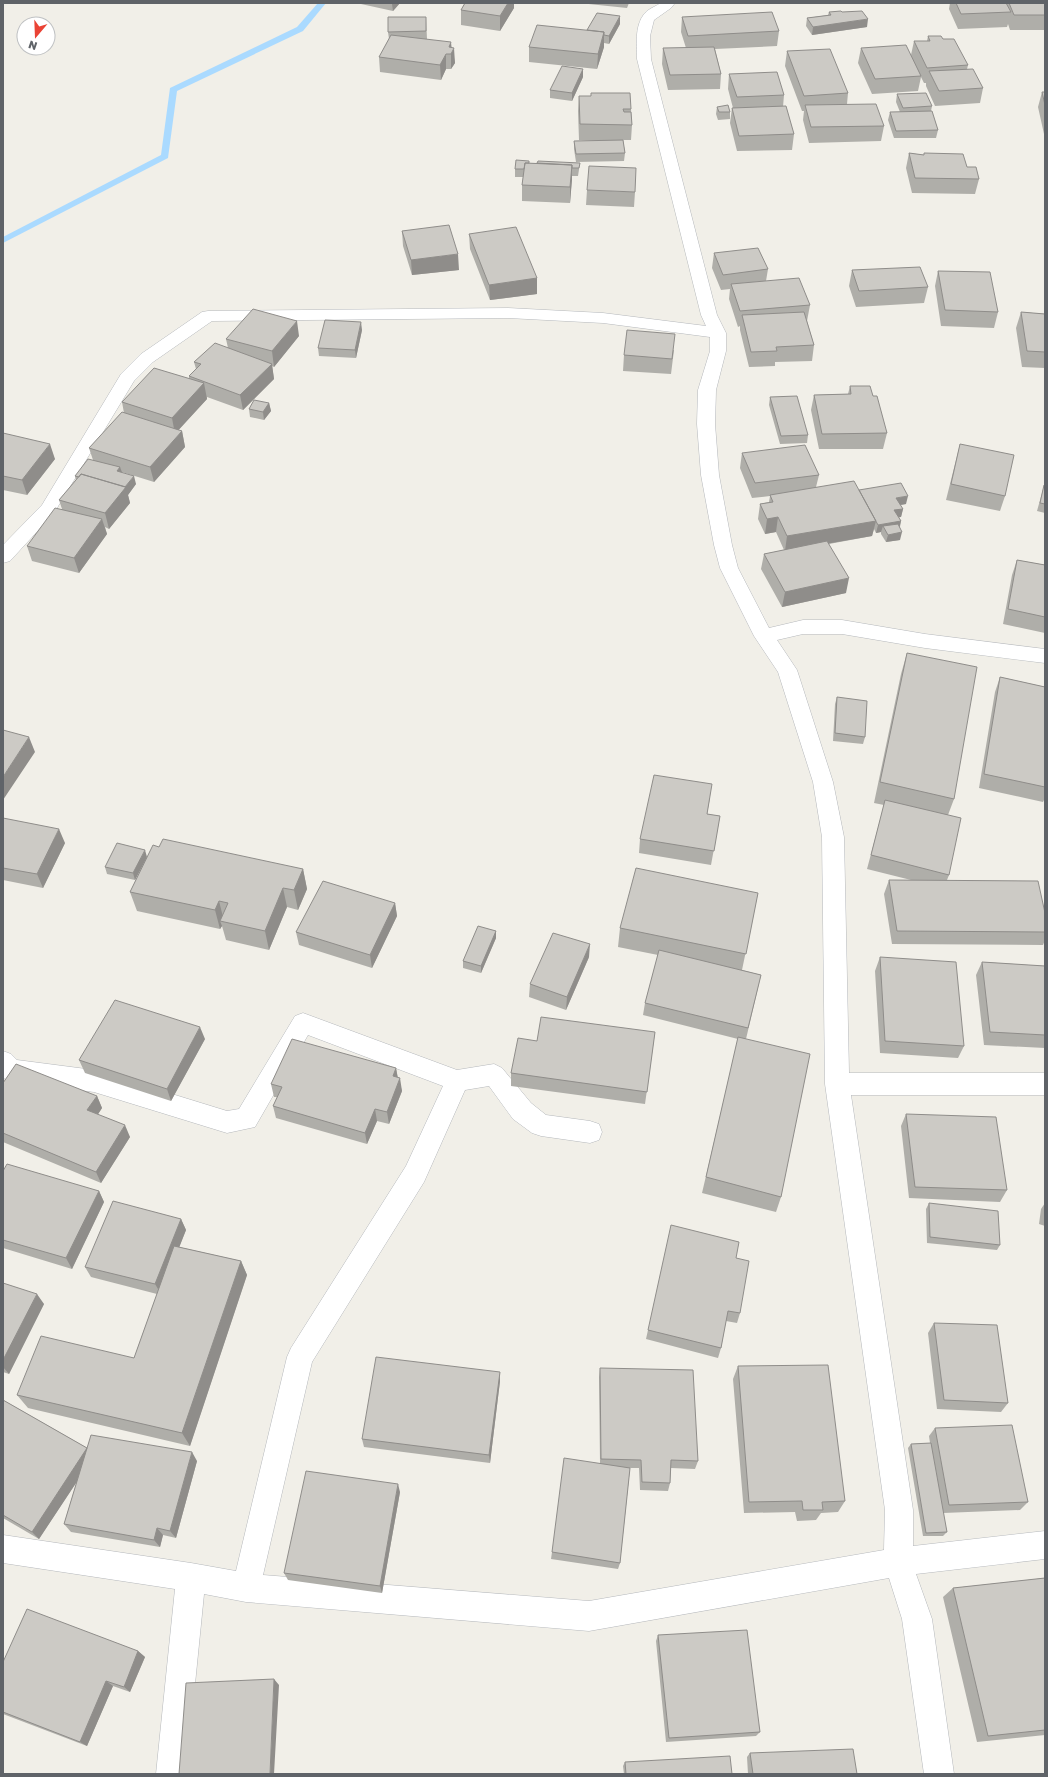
<svg xmlns="http://www.w3.org/2000/svg" width="1048" height="1777" font-family="'Golos Text',sans-serif">
<rect width="100%" height="100%" fill="#f1efe8"/>
<g fill="none" stroke-linecap="round" stroke-linejoin="round">
<path fill="#aadaff" fill-rule="evenodd" d="M318,3H326L303,31L177,91L168,158L3,243V237L161,155L170,88L297,27Z"/>
<g stroke="#b5b8bc" stroke-width="1">
<path id="minor" d="M661,3H675L671,8L654,20L650,36L651,59L717,315L726,333V351L716,390L715,424L719,475L732,545L738,568L769,628L803,620H842L925,634L1045,649V663L925,648L842,634H803L777,640L797,670L833,782L844,837L849,1073H1045V1095H851L913,1510V1546L1045,1531V1559L916,1574L932,1619L954,1774H924L902,1619L889,1578L589,1631L246,1602L204,1594L186,1774H156L175,1589L3,1563V1535L191,1563L236,1571L287,1357L291,1348L406,1166L443,1086L308,1035L255,1127L227,1133L94,1092L11,1081L3,1078V1051L11,1054L17,1060L94,1070L227,1111L239,1109L295,1016L303,1013L457,1070L494,1064L502,1068L531,1103L546,1115L590,1121L599,1124L602,1132L599,1140L590,1143L541,1136L532,1133L513,1119L489,1086L465,1090L424,1182L312,1362L263,1575L589,1601L884,1550L885,1510L825,1084L822,837L813,782L778,672L754,636L720,568L714,545L701,475L697,424L698,390L710,351V337L603,323L508,318L212,321L153,362L134,381L54,513L10,561L3,563V545L42,505L121,374L141,354L202,312L208,311L508,308L603,313L706,326L701,315L637,59C637,43 634,23 647,11C651,8 656,6 661,3Z"/>
</g>
<use href="#minor" fill="#fff" fill-rule="evenodd"/>
</g>
<path fill="#afaea9" d="M360,3H400L393,11L361,4Z
M465,3H514V8L500,31L461,25V10Z
M579,3H629L627,8Z
M950,3H1045V30H1010L1008,24L1007,27L958,29L949,9Z
M829,12L867,27L812,35L806,26L807,18L828,15Z
M426,17L427,39H424L452,47L455,63L451,69H446L441,80L380,72L379,57L389,39L388,32Z
M682,17L779,31L777,46L715,49L721,74L720,89L668,90L662,64L663,48H686L681,32Z
M620,24L609,44L604,43V47L597,69L529,62V47L587,30Z
M928,36L943,39L968,65L967,69L983,88L980,103L935,106L926,86V83H924L921,77L918,91L872,94L858,63L861,48L911,55L914,41H927Z
M787,51L848,93L847,104L884,126L881,141L809,143L803,120L804,111H802L785,66Z
M729,74L784,95L783,107L794,134L792,150L737,151L730,123L732,108H733L728,89Z
M583,77L572,101L550,98V90Z
M1042,92H1045V134H1044L1038,107Z
M591,93L631,109L632,125L631,140H623L625,153L624,161L576,162L574,149V141L615,140H579L578,111L579,96H591Z
M897,94L932,106L931,111L938,130L936,138H894L888,120L890,112H900L896,102Z
M717,107L730,112V119L718,120L716,114Z
M909,153L924,155V153L967,167L979,179L975,194L912,193L906,168Z
M529,163H580L578,176H572L570,203L522,201V185L523,177H515V169Z
M587,190L635,192L634,207L586,205Z
M402,231L459,270L412,275L403,246Z
M469,234L537,278V294L490,300L470,249Z
M714,253L768,269L766,281L810,305L807,321L814,345L812,361L775,362V366L749,367L740,330V326L738,327L729,299L730,289L721,290L712,268Z
M852,270L928,287L924,303L856,307L849,286Z
M938,271L998,312L994,328L941,326L935,286Z
M1021,312L1045,314V368L1022,367L1016,328Z
M362,330L356,358L319,356L318,348Z
M299,336L274,367L272,366L274,379L243,410L207,397V399L178,430L182,431L185,447L154,482L122,472V473L136,484L128,495L130,503L109,529L105,527L107,534L79,573L32,561L27,546L62,509L59,500L76,480L75,476L93,460L89,448L124,413L122,402L189,379V376L196,369L194,362L228,348L226,339Z
M674,350L671,374L623,371L624,355Z
M850,386L887,433L883,449H819L811,410L814,395L848,394Z
M770,397L808,435L807,443L780,444L769,405Z
M269,403L271,411L264,420L250,417L249,409Z
M3,433L55,459L27,495L3,490Z
M960,444L1005,496L1000,511L946,500Z
M742,453L819,475L816,487L859,490L906,504L900,505L903,509L901,517H899L901,521L900,527V540L886,542L881,534V532L876,533L874,529L872,536L829,544L846,593L782,607L761,569L764,554L784,550L776,532L765,534L758,519L760,504L769,502L770,496L752,498L740,468Z
M1044,485H1045V513L1037,511L1042,493Z
M1017,560L1045,565V633L1003,624L1012,575Z
M907,653L954,799L948,815L949,875L947,880L1045,913V940L1043,945L892,944L884,894L889,880H911L867,869L884,805L874,803L901,674Z
M1000,677L1045,687V798L1043,802L979,788L995,692Z
M837,697L865,737L863,744L833,741L835,704Z
M710,798L707,814L720,816L711,865L639,853L640,839Z
M3,818L65,843L43,888L3,880Z
M159,847L303,869L307,889L298,910L287,907L269,950L226,940L222,926L220,929L137,911L130,892L145,861L135,880L107,874L105,867L147,857Z
M758,893L742,970L761,975L746,1039L781,1197L776,1212L702,1193L738,1039L643,1015L645,1003L658,955L618,947L620,928Z
M395,903L397,916L372,968L299,945L296,932Z
M496,931V938L481,973L463,968V961Z
M589,957L566,1010L529,997L530,984Z
M880,957L964,1046L958,1058L880,1053L875,971Z
M982,962L1045,966V1048L984,1045L976,975Z
M655,1032L645,1104L511,1086V1073L537,1041Z
M205,1039L171,1101L85,1073L79,1060Z
M396,1068L398,1078L402,1091L389,1124L377,1121L367,1144L276,1118L273,1106L277,1097H274L271,1084Z
M3,1083L97,1096L102,1108L98,1114L130,1137L101,1183L3,1142Z
M906,1114L1007,1190L1000,1202L909,1198L901,1126Z
M3,1171L99,1191L104,1202L72,1269L3,1248Z
M929,1203L1000,1245L997,1250L927,1243L926,1209Z
M1045,1203V1226L1039,1224L1041,1209Z
M181,1219L186,1230L179,1247L241,1261L247,1275L190,1446L28,1408L17,1395L134,1358L157,1294L91,1277L85,1267Z
M736,1258L740,1313L737,1323L726,1321L721,1348L718,1358L646,1339L648,1330Z
M3,1283L44,1304L9,1374L3,1372Z
M934,1323L1008,1403L1001,1412L937,1409L928,1333Z
M738,1366L845,1501L838,1512L821,1513L816,1520L797,1521L795,1512L744,1513L733,1379Z
M600,1368L698,1461L695,1469L671,1468L670,1483L668,1491L640,1490L639,1468H630L620,1563L618,1569L551,1559L552,1552L600,1463L599,1377Z
M500,1372V1381L490,1463L364,1447L362,1439Z
M3,1400L87,1448L197,1461L176,1538L163,1535L160,1547L71,1532L64,1524L77,1481L39,1539L3,1518Z
M935,1428L1028,1502L1020,1510L943,1513L947,1532L943,1536H923L908,1448L911,1444L930,1443L929,1436Z
M400,1492L382,1593L288,1580L284,1573Z
M1045,1578V1735L977,1742L943,1597L953,1588Z
M658,1635L760,1732L756,1736L666,1742L656,1641Z
M138,1651L145,1657L130,1692L113,1686L87,1746L3,1714V1662Z
M750,1753L857,1774H748L747,1757Z
M625,1762L732,1774H624L623,1766Z"/>
<path fill="#8f8d8a" d="M393,3H400L393,11L392,4Z
M508,3H514V8L500,31V16Z
M620,16V24L609,44V36Z
M868,19L867,27L812,35L813,27Z
M604,32V47L597,69L598,54Z
M451,42L452,52L454,48L455,63L451,69V54L449,47Z
M446,54V69L441,80L440,65Z
M583,69V77L572,101V93Z
M572,165V180L570,203V187Z
M458,254L459,270L412,275L411,260Z
M537,278V294L490,300L489,285Z
M297,321L299,336L274,367L272,351Z
M361,322L362,330L356,358L355,350Z
M272,364L274,379L243,410L240,395Z
M204,383L207,399L175,434L172,418Z
M269,403L271,411L264,420L263,412Z
M182,431L185,447L154,482L150,467Z
M50,444L55,459L27,495L22,480Z
M120,467L123,475L117,471Z
M134,476L136,484L128,495L130,503L109,529L105,513Z
M908,496L906,504L894,506L896,498Z
M903,509L901,517L892,518L894,510Z
M778,517L776,532L765,534L767,519Z
M102,519L107,534L79,573L74,558Z
M876,521L872,536L785,551L787,536Z
M901,521L899,529L883,526L881,532L876,533L878,525Z
M902,532L900,540L886,542L888,535Z
M849,578L846,593L782,607L785,592Z
M29,737L35,752L3,800V777Z
M59,829L65,843L43,888L37,874Z
M145,850L147,857L135,880L133,873Z
M303,869L307,889L298,910L294,890Z
M283,888L287,907L269,950L265,931Z
M219,901L224,921H220L222,926L220,929L215,910Z
M395,903L397,916L372,968L370,955Z
M496,931V938L481,973V966Z
M590,944L589,957L566,1010L567,997Z
M200,1027L205,1039L171,1101L167,1089Z
M396,1068L398,1080L393,1076Z
M400,1078L402,1091L389,1124L387,1112Z
M97,1096L102,1108L93,1122L87,1110Z
M375,1109L377,1121L367,1144L365,1133Z
M125,1125L130,1137L101,1183L96,1172Z
M99,1191L104,1202L72,1269L66,1258Z
M181,1219L186,1230L161,1294L155,1284Z
M241,1261L247,1275L190,1446L182,1433Z
M37,1294L44,1304L9,1374L3,1367V1360Z
M500,1372V1381L490,1463L489,1455Z
M87,1448L94,1456L39,1539L32,1532Z
M192,1452L197,1461L176,1538L170,1531Z
M398,1484L400,1492L382,1593L380,1586Z
M157,1528L163,1535L160,1547L154,1540Z
M138,1651L145,1657L130,1692L124,1687Z
M274,1679L279,1685L274,1774H270Z
M106,1681L113,1686L87,1746L80,1742Z"/>
<path fill="#cccac5" stroke="#8f8d8a" d="M465,3H508L500,16L461,10Z
M956,3H1006L1011,12L961,14Z
M1009,3H1045V15H1014Z
M841,11L842,12L862,11L868,19L813,27L807,18L831,15L829,12Z
M772,12L779,31L688,36L682,17Z
M597,13L620,16L609,36L604,35V32L587,30Z
M388,17H426V31L388,32Z
M537,25L604,32L598,54L529,47Z
M391,35L451,42L449,47L454,48L451,54H446L440,65L379,57Z
M928,36H941L943,39H954L968,65L927,68L914,41H930Z
M906,45L921,76L875,79L861,48Z
M714,47L721,74L670,75L663,48Z
M830,49L848,93L804,96L787,51Z
M562,66L583,69L572,93L550,90Z
M973,69L983,88L939,91L929,71Z
M777,72L784,95L737,97L729,74Z
M1042,92H1045V105Z
M591,93H630L631,109H623L624,112H631L632,125L580,124L579,96H591Z
M926,93L932,106L903,108L897,94Z
M876,104L884,126L811,127L805,105Z
M728,105L730,112H719L717,107Z
M786,106L794,134L739,136L732,108Z
M932,111L938,130L896,131L890,112Z
M623,140L625,153L576,154L574,141Z
M909,153L924,155V153L963,154L967,167H976L979,179L915,178Z
M516,160L529,161V163H525L524,169H515Z
M538,161L580,163L579,168H572V165L537,163Z
M525,163L572,165L570,187L522,185Z
M589,166L636,168L635,192L587,190Z
M449,225L458,254L411,260L402,231Z
M516,227L537,278L489,285L469,234Z
M758,248L768,269L723,275L714,253Z
M920,267L928,287L859,291L852,270Z
M938,271L990,272L998,312L945,310Z
M799,278L810,305L740,311L731,284Z
M253,309L297,321L272,351L226,339Z
M804,312L814,345L776,347L777,351L751,352L742,315Z
M1021,312L1045,314V352L1027,351Z
M325,320L361,322L355,350L318,348Z
M627,330L675,334L672,359L624,355Z
M215,343L272,364L240,395L189,376L201,364L194,362Z
M154,368L204,383L172,418L122,402Z
M850,386H870L873,396H877L887,433L822,434L814,395L851,394Z
M797,396L808,435L781,436L770,397Z
M254,400L269,403L263,412L249,409Z
M122,412L182,431L150,467L89,448Z
M3,433L50,444L22,480L3,476Z
M960,444L1014,455L1005,496L951,484Z
M805,445L819,475L755,483L742,453Z
M88,459L120,467L117,471L134,476L125,487L81,474L79,477L75,476Z
M81,474L126,487L105,513L59,500Z
M854,481L876,521L787,536L778,517L767,519L760,504L773,502L770,495Z
M901,483L908,496L896,498L903,509L894,510L901,521L878,525L859,490Z
M1044,485H1045V504L1040,503Z
M55,508L102,519L74,558L27,546Z
M898,524L902,532L888,535L883,526Z
M827,541L849,578L785,592L764,554Z
M1017,560L1045,565V617L1008,609Z
M907,653L977,667L954,799L880,782Z
M1000,677L1045,687V787L984,774Z
M837,697L867,701L865,737L835,733Z
M3,730L29,737L3,777Z
M654,775L712,784L707,814L720,816L714,851L640,839Z
M885,800L961,818L949,875L871,855Z
M3,818L59,829L37,874L3,868Z
M163,839L303,869L294,890L283,888L265,931L220,921L228,903L219,901L215,910L130,892L153,845L159,847Z
M117,843L145,850L133,873L105,867Z
M636,868L758,893L746,954L620,928Z
M889,880L1038,881L1045,913V932L897,931Z
M323,881L395,903L370,955L296,932Z
M478,926L496,931L481,966L463,961Z
M553,933L590,944L567,997L530,984Z
M659,950L761,975L748,1028L645,1003Z
M880,957L956,962L964,1046L885,1041Z
M982,962L1045,966V1035L990,1032Z
M115,1000L200,1027L167,1089L79,1060Z
M541,1017L655,1032L647,1092L511,1073L518,1038L537,1041Z
M738,1037L810,1054L781,1197L706,1177Z
M292,1039L396,1068L393,1076L400,1078L387,1112L375,1109L365,1133L273,1106L282,1087L271,1084Z
M16,1064L97,1096L87,1110L125,1125L96,1172L3,1133V1083Z
M906,1114L996,1117L1007,1190L915,1187Z
M7,1164L99,1191L66,1258L3,1240V1171Z
M113,1201L181,1219L155,1284L85,1267Z
M929,1203L998,1211L1000,1245L930,1237Z
M671,1225L739,1242L736,1258L749,1261L740,1313L728,1311L721,1348L648,1330Z
M174,1246L241,1261L182,1433L17,1395L41,1336L134,1358Z
M3,1283L37,1294L3,1360Z
M934,1323L997,1325L1008,1403L944,1400Z
M376,1357L500,1372L489,1455L362,1439Z
M828,1365L845,1501L822,1502L823,1510H803L802,1501L749,1502L738,1366Z
M600,1368L693,1370L698,1461L671,1460L670,1483L642,1482L641,1460L601,1459Z
M3,1400L87,1448L32,1532L3,1515Z
M1012,1425L1028,1502L949,1505L935,1428Z
M91,1435L192,1452L170,1531L157,1528L154,1540L64,1524Z
M931,1443L947,1532L926,1533L911,1444Z
M564,1458L630,1468L620,1563L552,1552Z
M306,1471L398,1484L380,1586L284,1573Z
M1045,1578V1730L988,1736L953,1588Z
M27,1609L138,1651L124,1687L106,1681L80,1742L3,1712V1662Z
M747,1630L760,1732L669,1738L658,1635Z
M274,1679L270,1774H179L186,1683Z
M853,1749L857,1774H753L750,1753Z
M730,1756L732,1774H626L625,1762Z"/>
<rect width="1048" height="1777" fill="none" stroke="#5f6368" stroke-width="8"/>
<g transform="translate(36 36) rotate(199)"><circle r="19" fill="#ffffff" stroke="#bfc1c3"/>
<path d="M0-3L7 15L0 10L-7 15Z" fill="#ea4335"/>
<text y="-6" font-size="11" font-weight="bold" text-anchor="middle" fill="#5f6368">N</text>
</g>
</svg>
